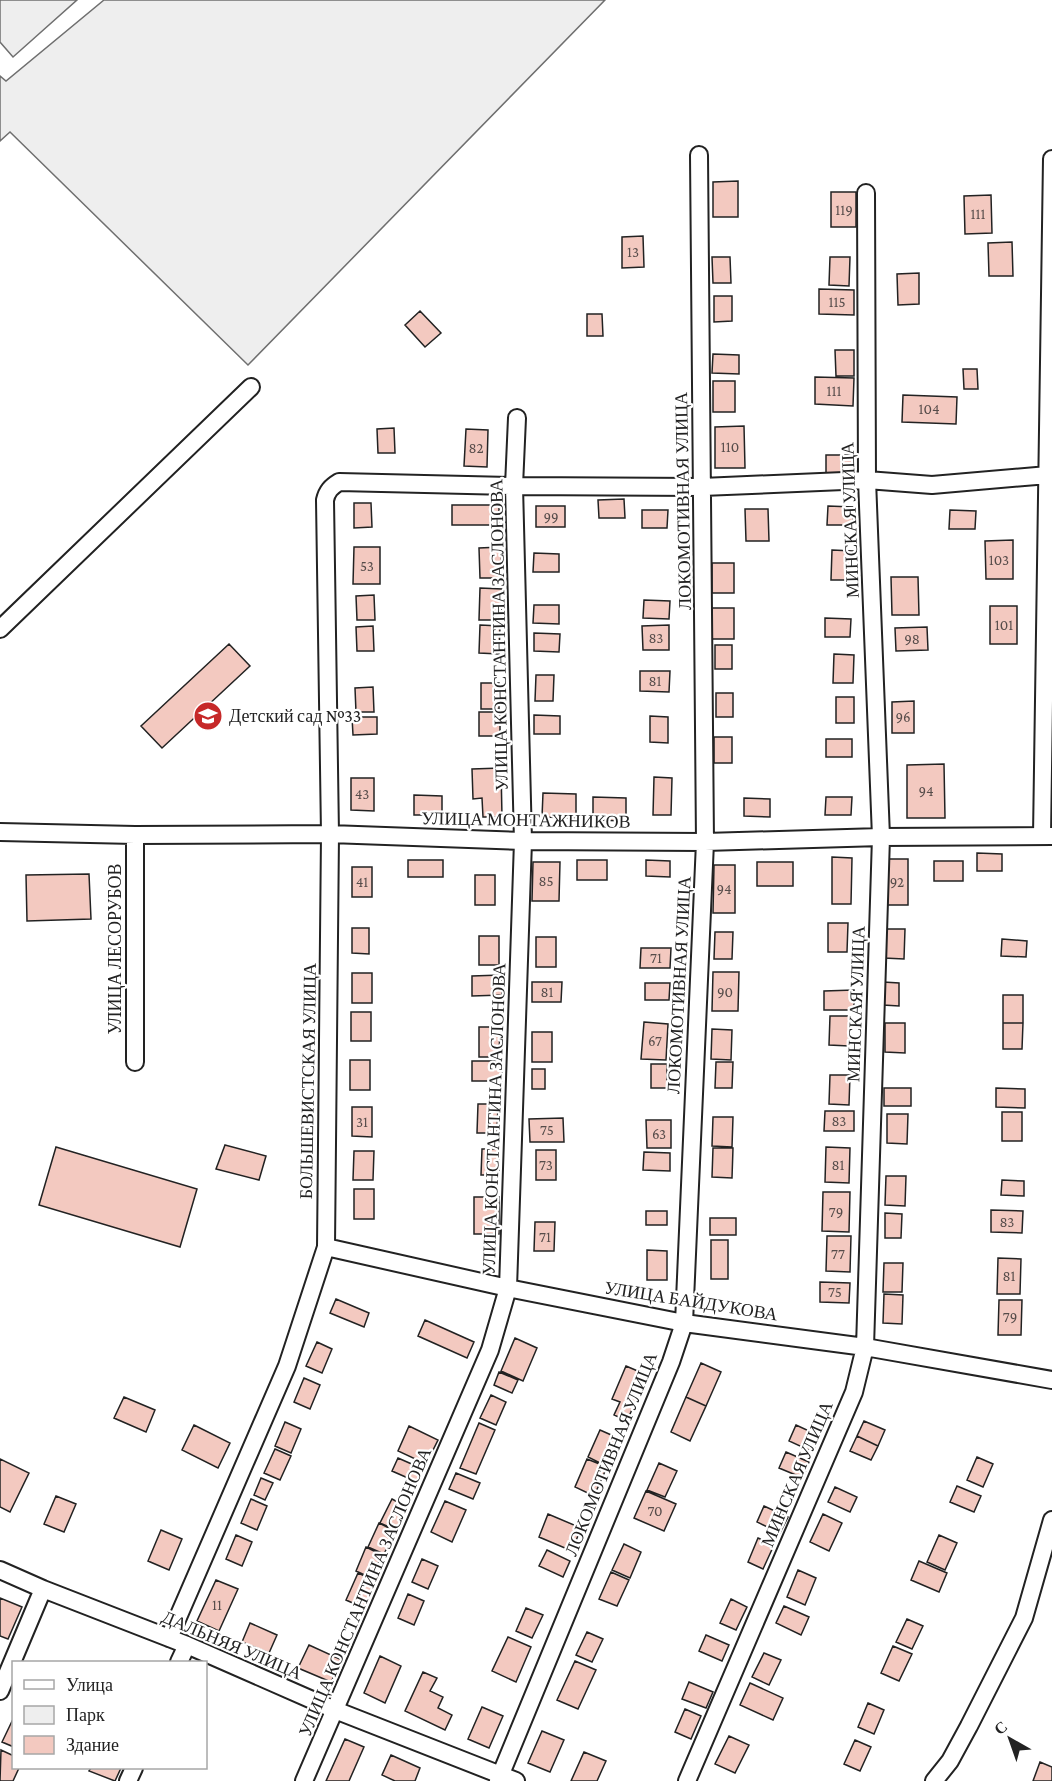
<svg xmlns="http://www.w3.org/2000/svg" width="1052" height="1781" font-family="'Crimson Pro',serif">
<rect width="100%" height="100%" fill="#fff"/>
<path fill="#eee" stroke="#6f6f6f" stroke-width="1.5" d="M0,0H77L13,57L0,42Z
M104,0H605L248,365L10,132L0,141V76L6,81Z"/>
<path fill="#f3c9c0" stroke="#222" stroke-width="1.5" d="M738,181V217H713V182Z
M831,192H856V227H831Z
M991,195L992,233L965,234L964,196Z
M643,236L644,267L622,268V237Z
M1012,242L1013,276H989L988,243Z
M712,257H730L731,283H713Z
M830,257H850L849,286L829,285Z
M919,273V304L898,305L897,274Z
M819,289L854,290V315L819,314Z
M714,296H732V321L714,322Z
M420,311L441,333L425,347L405,325Z
M587,314H602L603,336H587Z
M835,350H854V376H836Z
M713,354L739,355V374L712,373Z
M963,369H977L978,389H964Z
M815,377L854,378L853,406L815,404Z
M713,381H735V412H713Z
M903,395L957,397L956,424L902,422Z
M744,426L745,468H715V427Z
M394,428L395,453H378L377,429Z
M466,429L488,430L487,467L464,466Z
M826,455H852V473H826Z
M624,499L625,518H599L598,500Z
M354,503H371L372,527L354,528Z
M452,505H499V525H452Z
M536,506H565V527H536Z
M828,506L853,507V525H827Z
M745,509H768L769,541H746Z
M642,510H668L667,528H642Z
M950,510L976,511L975,529H949Z
M1013,540V579H986L985,541Z
M354,547H380V584H353Z
M501,547L502,578H480L479,548Z
M832,550L853,551L852,580H831Z
M534,553L559,554V572H533Z
M712,563H734V593H712Z
M891,577H918L919,615H892Z
M480,588L502,589L501,620H479Z
M374,595L375,620H357L356,596Z
M644,600L670,601L669,619L643,618Z
M534,605H559V624L533,623Z
M990,606H1017V644H990Z
M712,608H734V639H712Z
M825,618L851,619L850,637H825Z
M480,625L500,626L499,654L479,653Z
M669,625V650H643L642,626Z
M373,626L374,651H357L356,627Z
M927,627L928,650L896,651L895,628Z
M534,633L560,634L559,652L534,651Z
M229,644L250,666L162,748L141,726Z
M715,645H732V669H715Z
M834,654L854,655L853,683H833Z
M640,671H670L669,692L640,691Z
M536,675H554L553,701H535Z
M481,683H499V709H481Z
M373,687L374,712H356L355,688Z
M716,693H733V717H716Z
M836,697H854V723H836Z
M914,701V733H892V702Z
M479,712H500V736H479Z
M534,715L560,716V734H534Z
M650,716L668,717V743L650,742Z
M352,717H377V734L353,735Z
M714,737H732V763H714Z
M826,739H852V757H826Z
M944,764L945,818H907V765Z
M501,768L502,817H483L482,798L473,799L472,769Z
M654,777L672,778L671,815H653Z
M351,778H374V811L351,810Z
M543,793L576,794V818L542,817Z
M414,795L442,796V815H414Z
M593,797L626,798V821L593,820Z
M826,797H852L851,815H825Z
M744,798L770,799V817L744,816Z
M977,853L1002,854V871H977Z
M832,857L852,858L851,904H832Z
M886,859H908V905H886Z
M408,860H443V877H408Z
M577,860H607V880H577Z
M646,860L670,861V877L646,876Z
M934,861H963V881H934Z
M533,862H560L559,901H532Z
M757,862H793V886H757Z
M714,865H735V913H713Z
M352,867H372V897H352Z
M89,874L91,919L27,921L26,875Z
M475,875H495V905H475Z
M828,923H848L847,952H828Z
M352,928H369V954L352,953Z
M885,929H905L904,959L884,958Z
M715,932H733L732,959H714Z
M479,936H499V965H479Z
M536,937H556V967H536Z
M1002,939L1027,941L1026,957L1001,956Z
M641,948H671L670,968H640Z
M713,972H739L738,1011H712Z
M352,973H372V1003H352Z
M501,975L502,995L472,996V976Z
M532,982H562L561,1002H532Z
M883,982L899,983V1006L883,1005Z
M645,983H670L669,1000H645Z
M854,990V1010H824V991Z
M1003,995H1023V1023H1003Z
M351,1012H371V1041H351Z
M830,1016H849V1046L829,1045Z
M644,1022L668,1024L666,1060L641,1059Z
M885,1023H905V1053L885,1052Z
M1003,1023H1023L1022,1049H1003Z
M479,1027H500L499,1057H479Z
M712,1029L732,1030L731,1060L711,1059Z
M532,1032H552V1062H532Z
M350,1060H370V1090H350Z
M472,1061H502V1081H472Z
M716,1062H733L732,1088H715Z
M651,1064H667V1088H651Z
M532,1069H545V1089H532Z
M830,1075H850L849,1105L829,1104Z
M884,1088H911V1106H884Z
M996,1088L1025,1089V1108L996,1107Z
M478,1104H498L497,1133H477Z
M352,1107H372V1137L352,1136Z
M825,1111H854V1131H824Z
M1002,1112H1022V1141H1002Z
M887,1114H908L907,1144L887,1143Z
M713,1117H733L732,1147L712,1146Z
M563,1118L564,1142H530L529,1119Z
M646,1120H671V1148H647Z
M225,1145L266,1156L259,1180L216,1169Z
M56,1147L197,1189L180,1247L39,1205Z
M826,1147L850,1148L849,1183L825,1182Z
M713,1148H733L732,1178L712,1177Z
M482,1149H499V1175H481Z
M536,1150H556V1180H536Z
M354,1151H374L373,1180H353Z
M644,1152L670,1153V1171L643,1170Z
M886,1176H906L905,1206L885,1205Z
M1002,1180L1024,1181V1196L1001,1195Z
M354,1189H374V1219H354Z
M823,1192H850L849,1232L822,1231Z
M474,1197H499V1234H474Z
M991,1210L1023,1211L1022,1233L991,1232Z
M646,1211H667V1225H646Z
M885,1213L902,1214L901,1238H885Z
M710,1218H736V1235H710Z
M535,1222H555L554,1251H534Z
M827,1236H851L850,1272L826,1271Z
M711,1240H728V1279H711Z
M647,1250L667,1251V1280H647Z
M998,1258L1021,1259L1020,1294H997Z
M884,1263H903L902,1292H883Z
M820,1282L850,1283L849,1303L820,1302Z
M884,1294L903,1295L902,1324L883,1323Z
M336,1299L369,1313L364,1327L330,1313Z
M999,1300H1022L1021,1335H998Z
M425,1320L474,1342L467,1358L418,1336Z
M515,1338L537,1348L523,1381L501,1371Z
M317,1342L332,1349L322,1373L306,1366Z
M701,1363L721,1372L706,1406L686,1397Z
M626,1366L647,1375L627,1421L614,1415L620,1402L612,1399Z
M499,1372L518,1380L512,1393L494,1385Z
M304,1378L320,1385L310,1409L294,1402Z
M491,1395L506,1402L496,1425L480,1418Z
M124,1397L155,1410L146,1432L114,1418Z
M686,1397L706,1406L690,1441L671,1432Z
M864,1421L885,1430L878,1446L857,1436Z
M285,1422L301,1429L291,1453L275,1446Z
M479,1423L495,1430L476,1474L460,1468Z
M194,1425L230,1443L218,1468L182,1450Z
M796,1425L820,1436L813,1452L789,1441Z
M409,1426L438,1440L426,1464L398,1451Z
M600,1430L618,1438L606,1466L588,1457Z
M857,1436L878,1446L871,1460L850,1451Z
M275,1449L291,1456L280,1480L264,1473Z
M786,1452L809,1462L803,1478L779,1468Z
M977,1457L993,1464L983,1487L967,1480Z
M398,1458L423,1469L417,1482L392,1471Z
M0,1459L29,1473L10,1512L0,1507Z
M587,1459L607,1467L594,1496L575,1487Z
M659,1463L677,1471L665,1497L647,1490Z
M456,1473L480,1483L473,1499L449,1489Z
M261,1478L273,1483L265,1500L254,1495Z
M957,1486L981,1496L974,1512L950,1502Z
M835,1487L857,1497L850,1512L828,1502Z
M646,1491L676,1504L664,1531L634,1518Z
M56,1496L76,1504L64,1532L44,1524Z
M251,1499L267,1506L257,1530L241,1523Z
M392,1499L407,1507L396,1530L380,1523Z
M445,1501L466,1510L452,1542L431,1532Z
M764,1506L788,1517L780,1533L757,1522Z
M548,1514L581,1528L572,1551L539,1537Z
M823,1514L842,1523L829,1551L810,1542Z
M379,1523L395,1531L384,1554L368,1547Z
M161,1530L182,1539L169,1570L148,1561Z
M236,1535L252,1542L242,1566L226,1559Z
M939,1535L957,1543L945,1570L927,1562Z
M758,1538L774,1545L763,1569L748,1562Z
M624,1544L641,1552L630,1578L612,1570Z
M366,1547L382,1555L371,1578L356,1571Z
M547,1550L570,1561L563,1577L539,1566Z
M422,1559L438,1566L428,1589L412,1582Z
M919,1561L947,1573L939,1592L911,1580Z
M798,1570L816,1578L805,1605L787,1597Z
M611,1572L629,1580L617,1606L599,1599Z
M358,1573L376,1581L364,1608L346,1600Z
M216,1580L238,1589L219,1631L197,1621Z
M408,1594L424,1601L414,1625L398,1618Z
M0,1598L22,1607L8,1639L0,1636Z
M731,1599L747,1607L736,1630L720,1623Z
M784,1606L809,1617L801,1635L776,1623Z
M526,1608L543,1615L532,1638L516,1631Z
M907,1619L923,1626L912,1649L896,1642Z
M250,1623L277,1635L269,1653L242,1642Z
M587,1632L603,1639L592,1662L576,1655Z
M706,1635L729,1645L722,1661L699,1651Z
M508,1637L531,1647L516,1682L492,1671Z
M309,1645L342,1660L331,1682L298,1668Z
M893,1646L912,1654L899,1681L881,1673Z
M764,1653L781,1660L769,1685L752,1677Z
M380,1656L401,1666L385,1703L364,1693Z
M575,1661L596,1670L578,1709L557,1700Z
M423,1672L437,1678L430,1691L443,1697L438,1708L452,1715L445,1730L405,1711Z
M689,1682L713,1692L706,1708L682,1699Z
M750,1683L783,1698L773,1720L740,1705Z
M868,1703L884,1710L874,1734L858,1727Z
M482,1707L503,1716L489,1748L468,1739Z
M685,1709L701,1716L691,1739L675,1732Z
M14,1717V1747L2,1742Z
M542,1731L564,1740L550,1772L528,1763Z
M729,1736L749,1745L735,1773L715,1764Z
M345,1739L364,1747L349,1781H326Z
M855,1740L871,1747L860,1771L844,1764Z
M1,1750L14,1756V1768H19L13,1781H0Z
M584,1752L606,1761L597,1781H571Z
M391,1755L420,1768L415,1781H395L382,1775Z
M1040,1762L1052,1767V1781H1033Z
M91,1768H121L115,1781L89,1771Z"/>
<g fill="none" stroke-linecap="round" stroke-linejoin="round">
<g stroke="#222" stroke-width="20">
<path id="minor" d="M0,629L251,387
M0,832L135,835L330,834L523,841L705,842L881,837L1052,836
M1042,836L1052,159
M135,1062V835
M326,1247L508,1288L684,1323L865,1347L1052,1380
M0,1570L43,1589L187,1645L335,1710L516,1781
M169,1638L287,1366L326,1247L330,834L325,500C327,491 331,487 339,482L514,486L702,487L867,480L932,485L1048,475
M179,1662L187,1645
M0,1691L43,1589
M128,1781L134,1768
M304,1781L490,1350L508,1288L523,841L514,486L517,418
M498,1781L671,1362L684,1323L705,842L699,155
M687,1781L854,1392L865,1347L881,837L867,480L866,193
M934,1781L950,1761L969,1726L1024,1618L1052,1520"/>
</g>
<use href="#minor" stroke="#fff" stroke-width="16"/>
</g>
<defs>
<g id="school-disc" transform="scale(1.5)"><circle r="9.5" fill="#c62828" stroke="#fff"/><path d="M0-5L7-2L0 1L-7-2ZM-4 1L0 2.5L4 1V4Q0 6-4 4Z" fill="#fff"/></g>
</defs>
<g fill-rule="evenodd">
<use href="#school-disc" x="208" y="716"/>
</g>
<g text-anchor="middle" dominant-baseline="central" stroke-width="4.5" stroke-linejoin="round" paint-order="stroke">
<g font-size="15" fill="#564c4a">
<text x="844" y="210">119</text>
<text x="978" y="214">111</text>
<text x="633" y="252">13</text>
<text x="837" y="302">115</text>
<text x="834" y="391">111</text>
<text x="929" y="409">104</text>
<text x="730" y="447">110</text>
<text x="476" y="448">82</text>
<text x="551" y="517">99</text>
<text x="999" y="560">103</text>
<text x="367" y="566">53</text>
<text x="1004" y="625">101</text>
<text x="656" y="638">83</text>
<text x="912" y="639">98</text>
<text x="655" y="681">81</text>
<text x="903" y="717">96</text>
<text x="926" y="791">94</text>
<text x="362" y="794">43</text>
<text x="546" y="881">85</text>
<text x="362" y="882">41</text>
<text x="897" y="882">92</text>
<text x="724" y="889">94</text>
<text x="656" y="958">71</text>
<text x="547" y="992">81</text>
<text x="725" y="992">90</text>
<text x="655" y="1041">67</text>
<text x="839" y="1121">83</text>
<text x="362" y="1122">31</text>
<text x="547" y="1130">75</text>
<text x="659" y="1134">63</text>
<text x="546" y="1165">73</text>
<text x="838" y="1165">81</text>
<text x="836" y="1212">79</text>
<text x="1007" y="1222">83</text>
<text x="545" y="1237">71</text>
<text x="838" y="1254">77</text>
<text x="1009" y="1276">81</text>
<text x="835" y="1292">75</text>
<text x="1010" y="1317">79</text>
<text x="655" y="1511">70</text>
<text x="217" y="1605">11</text>
</g>
<g font-size="18" fill="#222" stroke="#fff">
<text transform="translate(683 501) rotate(-91)">ЛОКОМОТИВНАЯ УЛИЦА</text>
<text transform="translate(850 520) rotate(-92)">МИНСКАЯ УЛИЦА</text>
<text transform="translate(499 635) rotate(-91)">УЛИЦА КОНСТАНТИНА ЗАСЛОНОВА</text>
<text transform="translate(526 820) rotate(1)">УЛИЦА МОНТАЖНИКОВ</text>
<text transform="translate(115 949) rotate(-90)">УЛИЦА ЛЕСОРУБОВ</text>
<text transform="translate(679 985) rotate(-87)">ЛОКОМОТИВНАЯ УЛИЦА</text>
<text transform="translate(856 1004) rotate(-88)">МИНСКАЯ УЛИЦА</text>
<text transform="translate(308 1081) rotate(-89)">БОЛЬШЕВИСТСКАЯ УЛИЦА</text>
<text transform="translate(494 1119) rotate(-88)">УЛИЦА КОНСТАНТИНА ЗАСЛОНОВА</text>
<text transform="translate(691 1301) rotate(9)">УЛИЦА БАЙДУКОВА</text>
<text transform="translate(611 1454) rotate(-68)">ЛОКОМОТИВНАЯ УЛИЦА</text>
<text transform="translate(797 1474) rotate(-67)">МИНСКАЯ УЛИЦА</text>
<text transform="translate(365 1592) rotate(-67)">УЛИЦА КОНСТАНТИНА ЗАСЛОНОВА</text>
<text transform="translate(232 1645) rotate(23)">ДАЛЬНЯЯ УЛИЦА</text>
</g>
<g font-size="18" fill="#222" stroke="#fff" text-anchor="start">
<text x="229" y="716">Детский сад №33</text>
</g>
</g>
<rect x="12" y="1661" width="195" height="108" fill="#ffffff" stroke="#a7a7a7" stroke-width="1.5"/>
<rect x="24" y="1680" width="30" height="9" fill="#ffffff" stroke="#a7a7a7" stroke-width="1.5"/>
<text x="66" y="1691" font-size="18" fill="#222222">Улица</text>
<rect x="24" y="1706" width="30" height="18" fill="#eeeeee" stroke="#a7a7a7" stroke-width="1.5"/>
<text x="66" y="1721" font-size="18" fill="#222222">Парк</text>
<rect x="24" y="1736" width="30" height="18" fill="#f3c9c0" stroke="#a7a7a7" stroke-width="1.5"/>
<text x="66" y="1751" font-size="18" fill="#222222">Здание</text>
<g transform="translate(1010 1739) rotate(320)" stroke="#ffffff" stroke-width="4.5" paint-order="stroke">
<path d="M0-4.5L10 22L0 15L-10 22Z" fill="#222222"/>
<text y="-9" font-size="16" font-weight="bold" text-anchor="middle" fill="#222222">С</text>
</g>
</svg>
